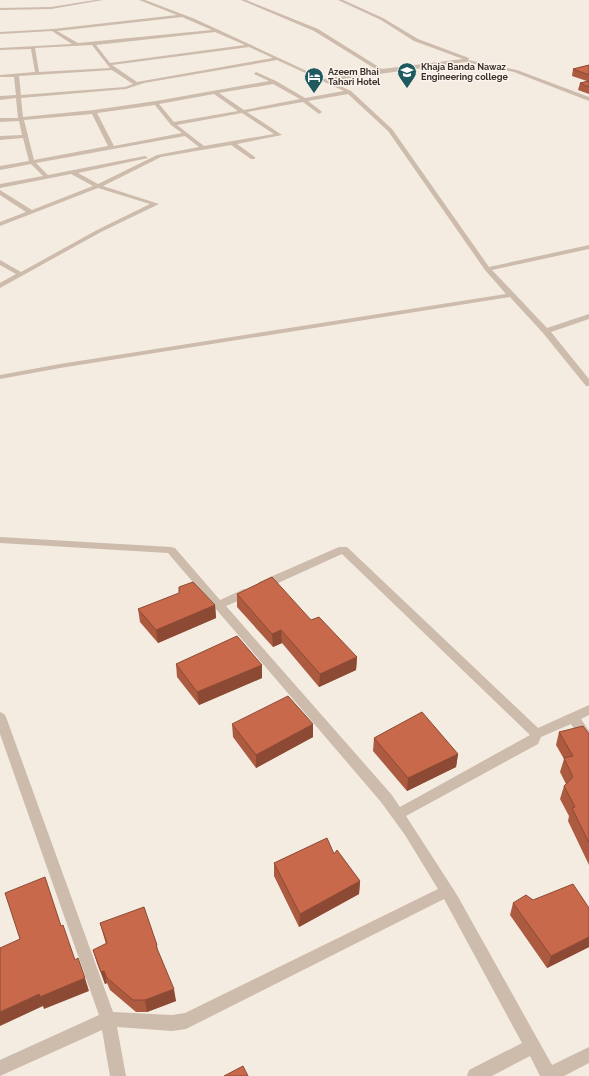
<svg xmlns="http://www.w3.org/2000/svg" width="589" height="1076" font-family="Raleway,sans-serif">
<rect width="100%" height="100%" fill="#f4ebe1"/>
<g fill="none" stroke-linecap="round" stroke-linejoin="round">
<path fill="#cdbbac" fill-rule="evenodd" d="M95,0H103L51,9L0,10V8L51,7Z
M139,0H145L195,19L324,79L377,70L314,31L241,0H246L318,29L382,69L463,59L414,41L381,20L338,0H343L383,18L418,39L469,58L468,60L517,70L589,97V101L514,72L465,62L329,81L351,91L392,129L489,267L589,245V249L492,270L547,328L589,314V319L551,332L589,379V386H586L543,333L510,297L60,368L0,379V375L60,364L506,294L485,270L388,131L348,94L308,101L321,111L322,112L319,114L303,102L247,112L282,135L237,144L255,157V159H251L231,145L161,157L103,186L159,204L101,232L0,288V283L16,274L0,265V260L21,272L97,230L150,204L98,188L0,226V222L26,212L0,195V190L32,210L93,186L71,174L0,188V184L43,176L31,164L0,170V166L29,161L23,138L0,140V136L22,135L19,121L0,122V118H18L16,98L0,100V96L16,95L14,77H0V75L35,72L31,49L0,50V48L72,44L52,31L0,34V32L53,29L177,15ZM182,17L212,30L78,43L57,31ZM215,32L245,45L110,63L96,45ZM92,45L110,68L39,72L35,48ZM249,47L273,58L137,82L112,65ZM277,60L344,91L305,98L276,81L256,72L254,74L269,81L156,101L94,110L23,117L21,98L126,89L144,83ZM112,70L133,84L125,87L21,95L19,76ZM273,84L300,99L244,110L219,93ZM214,94L238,111L174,122L159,104ZM155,105L171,125L182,133L114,146L97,113ZM242,113L274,134L204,146L177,125ZM92,114L108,146L34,160L24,120ZM185,136L199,147L157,155L98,184L78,173L148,158L145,156L48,175L36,163Z
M0,537L171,547L175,548L220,600L244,589H252L253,592L252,595L226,606L391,794L400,807L530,735L342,554L267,588H259L258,585L259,582L339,547H347L538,728L589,705V715L581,719L589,731V746L585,745L571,724L541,737L538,744L406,816L457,895L552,1065L589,1047V1063L564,1076H540L530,1056L492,1076H467L469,1070L522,1043L444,899L186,1029L172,1031L117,1027L126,1076H110L102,1030L0,1076V1060L99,1015L0,734V712L4,714L6,717L113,1012L172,1015L185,1013L438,889L405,835L381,802L168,553L0,543Z"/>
</g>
<path fill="#ac5a40" d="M589,65V94L578,90L580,83L587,81L572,76L573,69Z
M237,594L311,620L357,657L356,670L319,687L282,643L273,647L237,607Z
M215,605L216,618L158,643L140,622L138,609Z
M176,664L262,665V678L199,705L177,677Z
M232,724L313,737L256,768L233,737Z
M559,732L589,734V865L568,821L569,816L560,799L564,786L566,784L560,772L564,759L556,745Z
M374,738L458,754L456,767L407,791L373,751Z
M334,854L360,881L359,894L299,927L274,876V863Z
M533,900L589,908V947L547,968L510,915L513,903Z
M100,923L157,945L158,952L176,1001L147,1012H136L110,990L107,983L105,984L97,963L93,950L106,944Z"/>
<path fill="#8c4a34" d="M215,605L216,618L158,643L156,630Z
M281,630L282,643L273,647L272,634Z
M357,657L356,670L319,687L320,674Z
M262,665V678L199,705L197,692Z
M313,724V737L256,768V755Z
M458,754L456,767L407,791L408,778Z
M360,881L359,894L299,927L300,914Z
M589,937V947L547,968L551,956Z
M104,971L107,983L105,984L101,972Z
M85,978L89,991L44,1009L43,1006L0,1026V1012L39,994Z
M174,989L176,1001L147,1012L145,1000Z"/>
<path fill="#c8694b" stroke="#8c4a34" d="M589,65V75L573,69Z
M589,81V87L580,83Z
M272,577L311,620L319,617L357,657L320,674L281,630L272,634L237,594Z
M193,582L215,605L156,630L138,609L179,593V587Z
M237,636L262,665L197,692L176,664Z
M288,696L313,724L256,755L232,724Z
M422,712L458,754L408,778L374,738Z
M583,726L589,734V843L572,808L575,807L564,786L573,777L564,758L573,756L559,732Z
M327,838L334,854L337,850L360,881L300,914L274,863Z
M45,877L61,926L63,925L75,960L78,958L85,978L40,997L39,994L0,1012V948L20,939L5,893Z
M573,884L589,908V937L551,956L513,903L526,895L533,900Z
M144,907L157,945L156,946L174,989L145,1000H133L107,978L104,971L101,972L93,950L107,943L100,923Z
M243,1066L248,1076H224Z"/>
<defs>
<g id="university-pin" transform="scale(1)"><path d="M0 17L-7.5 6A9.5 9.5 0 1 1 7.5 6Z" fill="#1f5a5e" stroke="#fbf5ee"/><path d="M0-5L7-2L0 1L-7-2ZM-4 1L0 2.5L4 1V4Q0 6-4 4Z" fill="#fff"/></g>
<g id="hotel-pin" transform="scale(1)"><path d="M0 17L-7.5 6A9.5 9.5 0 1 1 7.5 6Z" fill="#1f5a5e" stroke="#fbf5ee"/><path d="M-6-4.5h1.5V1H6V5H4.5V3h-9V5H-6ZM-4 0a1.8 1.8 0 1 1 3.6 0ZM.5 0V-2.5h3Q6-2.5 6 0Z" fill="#fff"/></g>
</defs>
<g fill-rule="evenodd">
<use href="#university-pin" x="407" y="72"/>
<use href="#hotel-pin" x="314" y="77"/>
</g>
<g text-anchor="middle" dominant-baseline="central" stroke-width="3" stroke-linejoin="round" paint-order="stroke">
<g font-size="9" font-weight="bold" fill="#3b302b" stroke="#fbf5ee" text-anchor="start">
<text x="421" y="67">Khaja Banda Nawaz<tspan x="421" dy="10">Engineering college</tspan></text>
<text x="328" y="72">Azeem Bhai<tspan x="328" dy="10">Tahari Hotel</tspan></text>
</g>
</g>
</svg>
